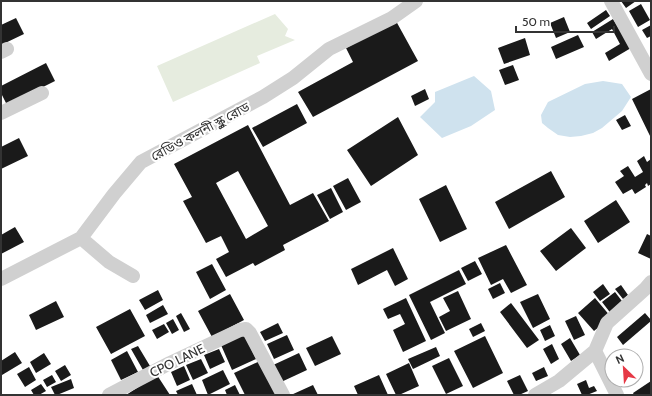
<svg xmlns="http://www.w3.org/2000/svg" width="652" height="396" font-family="Cabin,'Noto Sans Bengali',sans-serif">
<rect width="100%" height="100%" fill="#fff"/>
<path fill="#e6ecdf" d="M275,14L288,29L285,36L295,40L257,56L260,63L173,102L157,66Z"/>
<path fill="#cfe2ee" d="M474,76L491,91L495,110L471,126L442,138L420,117L435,102V92Z
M603,81L622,84L631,97L622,111L602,128L593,133L581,136L570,137L558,135L548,128L542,123L541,115L548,102L585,84Z"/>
<path fill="#1a1a1a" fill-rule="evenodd" d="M621,1H636L626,8Z
M641,4L650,20L638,27L629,11Z
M606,10L610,16L591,29L587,23Z
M564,17L570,32L556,38L550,23Z
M16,18L24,34L1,45V25Z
M613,19L631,48L609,61L605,53L620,44L612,29L596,39L592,32Z
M396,21L418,61L313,117L298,92L353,62L346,48Z
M651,25V36L647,38L642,30Z
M578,35L584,47L556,59L551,47Z
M525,38L530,55L504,64L498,48Z
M46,63L55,81L7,105L1,93V86Z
M513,65L519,80L505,85L499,70Z
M425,89L429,99L415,106L411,96Z
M651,89V138L632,99Z
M297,104L307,123L263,147L252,128Z
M625,115L631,126L622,130L616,120Z
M398,117L418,155L371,186L347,150Z
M248,125L290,205L313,193L329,221L283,245L285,250L255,266L253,263L226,277L216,259L229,252L221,236L206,243L183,201L192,197L174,164ZM238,171L268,226L246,239L216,183Z
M19,138L28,156L1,169V147Z
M644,156L647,162L651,159V184L648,186L647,183L645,185L646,187L635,194L632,189L623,194L615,182L624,176L620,171L628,166L635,177L643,172L637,161Z
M551,171L565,197L509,229L495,202Z
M348,178L361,202L346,210L333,186Z
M446,185L467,229L440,242L419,199Z
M331,188L343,212L330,219L317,195Z
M616,200L630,222L598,243L584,221Z
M15,227L24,242L1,254V235Z
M571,228L586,248L556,271L540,251Z
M647,234L651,236V259L638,253Z
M506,245L527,285L511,293L503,279L491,285L478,258Z
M393,248L408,279L395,286L387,270L358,285L351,269Z
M475,261L482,274L468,281L461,268Z
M212,264L226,290L210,299L196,272Z
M459,270L466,284L430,302L445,333L431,340L409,295Z
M500,283L505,293L493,299L488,289Z
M603,284L610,294L600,301L593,292Z
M621,285L628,295L623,299L615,289Z
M158,290L163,300L145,310L139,300Z
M458,291L471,319L446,331L439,317L450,311L443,298Z
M615,292L625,305L612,315L602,302Z
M230,294L244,320L212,337L198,311Z
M538,294L550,319L533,328L520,302Z
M406,298L426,341L403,352L393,330L405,324L400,314L388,319L383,309Z
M595,298L611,317L594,331L578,313Z
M56,301L64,317L36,330L29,315Z
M511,303L539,340L527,348L500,312Z
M163,305L168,314L150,323L146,315Z
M130,309L145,336L111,354L96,327Z
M181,313L190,329L184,332L176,316Z
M645,313L651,320V321L623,345L617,337Z
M576,316L585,335L574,340L565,321Z
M173,319L179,330L172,334L166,323Z
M278,323L283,333L265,341L260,332Z
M481,323L485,331L473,337L469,329Z
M164,324L169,332L157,339L152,330Z
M550,325L555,336L545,341L540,330Z
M244,334L256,359L232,370L221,345Z
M287,335L294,350L274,359L267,344Z
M332,336L341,354L315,366L306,348Z
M485,336L503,373L473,388L454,351Z
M570,338L580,355L571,361L561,344Z
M552,344L559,359L551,364L543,349Z
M138,346L150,366L143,370L131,349Z
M436,347L440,356L413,369L408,359Z
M219,349L225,362L210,369L204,355Z
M127,351L138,372L121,380L111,360Z
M15,352L22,363L2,375L1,374V361Z
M44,353L51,364L36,373L30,362Z
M299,353L307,370L279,383L271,366Z
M449,358L463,386L446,394L432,366Z
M201,359L208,373L193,380L186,365Z
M260,361L276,395H245L234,373Z
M409,363L419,386L399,395H396L386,374Z
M65,365L71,375L61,381L55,371Z
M184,366L190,380L177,386L171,372Z
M29,367L36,380L25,387L17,374Z
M544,367L548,376L536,381L532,373Z
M223,370L230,384L208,395L202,380Z
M52,375L56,382L47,387L43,380Z
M157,375L170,395H126Z
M379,375L388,395H358L354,386Z
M520,375L528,391L519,395H514L507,381Z
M71,379L74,388L57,395H55L51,387Z
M586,380L589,388L594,386L597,391L587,395H582L577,384Z
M618,380H627L629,384L621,387Z
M651,381V395H634L633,393Z
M41,384L46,391L39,395H34L31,390Z
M192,384L197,395H178L176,391Z
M235,385L240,395H227L225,390Z
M313,385L318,395H291Z"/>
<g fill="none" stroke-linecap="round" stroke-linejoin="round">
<path stroke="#d0d0d0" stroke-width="14" d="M611,1L651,74
M1,52L7,49
M1,113L42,93
M81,238L109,262L133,276
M1,279L81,238L114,194L141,162L263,97L293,78L329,49L392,18L416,1
M595,351L617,395
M109,395L170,363L240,330L246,329L250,333L283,395
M535,395L559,381L595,351L607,323L645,289L651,282"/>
</g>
<g text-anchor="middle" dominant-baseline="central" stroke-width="4" stroke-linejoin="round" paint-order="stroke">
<g font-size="13" fill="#333" stroke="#fff">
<text transform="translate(200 131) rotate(-28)">রেডিও কলনী স্কুল রোড</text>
<text transform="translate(177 360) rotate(-26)">CPO LANE</text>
</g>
</g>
<rect width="652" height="396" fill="none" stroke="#333333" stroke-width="4"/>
<g transform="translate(624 368) rotate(335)"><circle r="19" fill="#ffffff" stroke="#adadad"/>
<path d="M0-3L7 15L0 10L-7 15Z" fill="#e63946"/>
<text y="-6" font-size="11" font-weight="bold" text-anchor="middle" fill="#333333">N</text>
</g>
<path d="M516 26v6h98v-6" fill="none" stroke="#333333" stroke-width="2"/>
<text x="522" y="26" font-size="12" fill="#333333" stroke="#ffffff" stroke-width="3" paint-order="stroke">50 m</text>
</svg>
